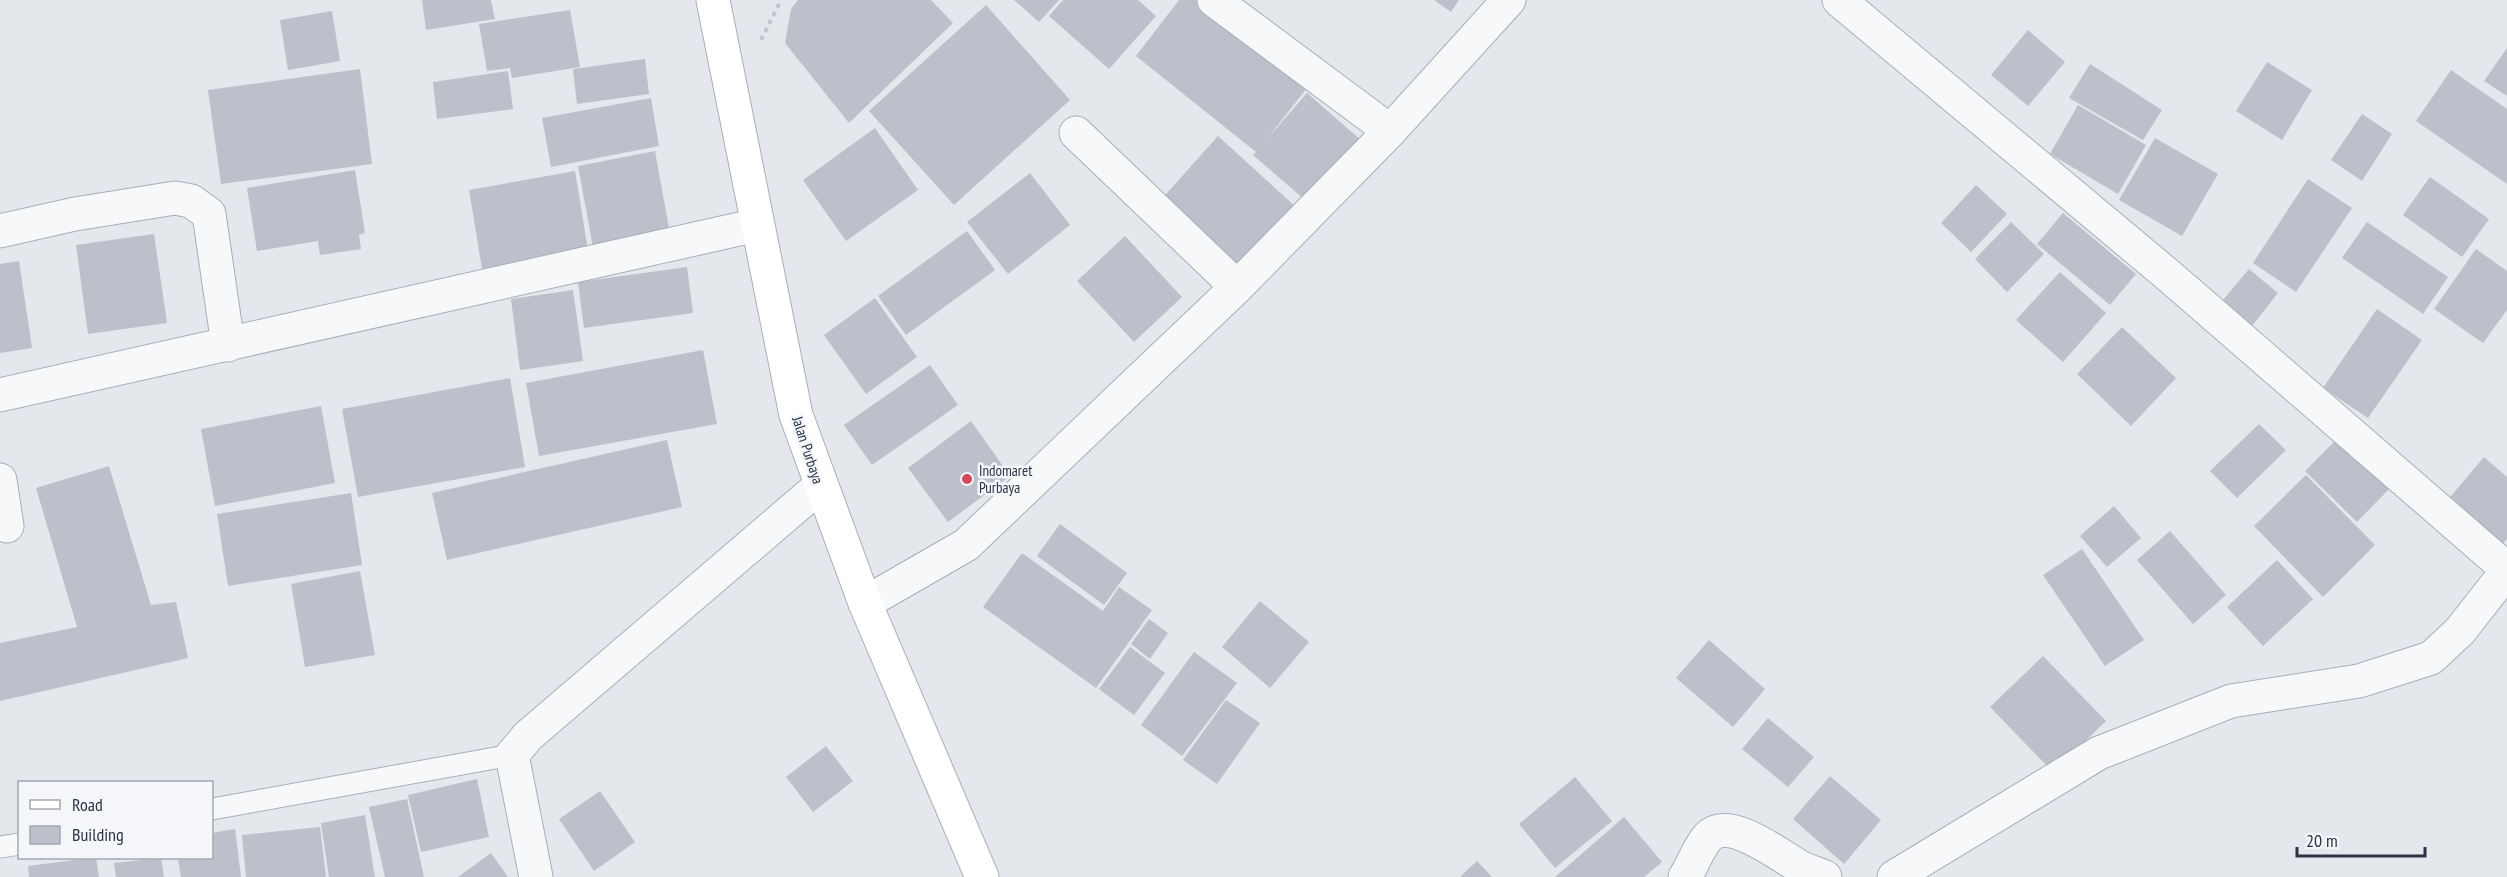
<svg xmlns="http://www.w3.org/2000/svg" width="2507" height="877" font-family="'PT Sans Narrow',sans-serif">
<rect width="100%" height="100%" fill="#e4e7ec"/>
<path fill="#bbc0ca" d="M422,0H491L495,19L426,30Z
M798,0H931L953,23L849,123L785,43L791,9Z
M1014,0H1059L1039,22Z
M1063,0H1138L1156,16L1109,69L1049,16Z
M1179,0H1198L1307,88L1266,140L1307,93L1363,142L1311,205L1253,155L1256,152L1136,56Z
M1434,0H1459L1451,12Z
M986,5L1070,100L954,205L869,111Z
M570,10L580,67L512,78L510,68L487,71L479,24Z
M332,11L340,61L288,70L280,20Z
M2028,30L2065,62L2028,106L1991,75Z
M2507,48V96L2484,81Z
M645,59L649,94L577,104L573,69Z
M2267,62L2312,90L2282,140L2236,111Z
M2090,64L2162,110L2143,140L2069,98Z
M360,69L372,164L221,184L208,90Z
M2451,70L2507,109V184L2416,121Z
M508,71L513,109L437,119L433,82Z
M651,98L659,146L551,167L542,118Z
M2078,105L2146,145L2118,194L2050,154Z
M2362,114L2392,134L2362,181L2331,160Z
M875,128L918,190L846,241L803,180Z
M1218,136L1297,208L1238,273L1159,202Z
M2155,138L2218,174L2182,236L2119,200Z
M655,151L671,239L594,253L578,166Z
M355,170L365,233L359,235L361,249L320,255L318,241L257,251L247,188Z
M575,171L588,250L482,269L469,190Z
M1030,173L1070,225L1008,274L967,222Z
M2430,177L2489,219L2462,257L2403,215Z
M2308,179L2352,208L2296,292L2253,263Z
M1976,185L2007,214L1971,252L1941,223Z
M2063,213L2136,274L2110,305L2037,244Z
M2011,222L2044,254L2007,292L1975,259Z
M2367,222L2448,277L2423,314L2342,258Z
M967,231L995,270L906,335L878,296Z
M154,234L167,323L88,334L76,245Z
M1125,236L1182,297L1134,342L1077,281Z
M2476,249L2507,271V310L2483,343L2434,309Z
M19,261L32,348L0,353V264Z
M687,267L693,313L584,328L578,282Z
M2249,269L2278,293L2248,331L2218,306Z
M2060,272L2106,313L2063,362L2016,320Z
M573,290L583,361L520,370L511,299Z
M875,298L917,357L866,394L824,335Z
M2377,309L2422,340L2368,418L2323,388Z
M2122,327L2176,378L2131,426L2077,374Z
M703,350L717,424L539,456L526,383Z
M930,365L958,405L872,465L844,425Z
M510,378L525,467L358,497L342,409Z
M321,406L335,483L215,506L201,429Z
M971,421L1010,476L948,522L908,468Z
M2259,424L2286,450L2237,498L2210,471Z
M2339,437L2390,488L2357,522L2305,471Z
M667,440L682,507L447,560L432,493Z
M2484,457L2507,477V539L2498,549L2445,503Z
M109,466L151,605L176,602L188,658L0,701V643L77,627L36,488Z
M2306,475L2375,545L2323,597L2254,526Z
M351,493L362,565L228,586L217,514Z
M2114,506L2141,538L2107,567L2080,536Z
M1060,524L1127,573L1104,605L1037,556Z
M2170,531L2226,595L2193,624L2137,560Z
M2082,549L2144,640L2105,666L2043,575Z
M1022,553L1103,611L1119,587L1152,610L1096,688L983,607Z
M2277,560L2313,599L2263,646L2227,607Z
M360,571L375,655L305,667L291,584Z
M1260,601L1309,642L1270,688L1222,647Z
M1149,619L1168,633L1150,659L1131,644Z
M1709,640L1765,689L1733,727L1676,678Z
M1130,647L1165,673L1134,715L1099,689Z
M1194,652L1237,683L1182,756L1141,725Z
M2043,656L2106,721L2053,772L1990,707Z
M1226,700L1260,723L1217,784L1183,760Z
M1768,718L1814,757L1788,787L1742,749Z
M826,746L853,781L813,812L786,777Z
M1830,776L1881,820L1844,864L1793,819Z
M1575,777L1612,821L1555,868L1519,824Z
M477,779L489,837L421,852L408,795Z
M600,791L635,842L594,871L559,819Z
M407,799L424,877H385L369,807Z
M365,815L375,877H329L321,823Z
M1624,817L1662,862L1644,877H1555Z
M320,827L326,877H246L242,835Z
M235,829L241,877H181L178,858H212V833Z
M491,853L508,877H458Z
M91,858H96L99,877H29L28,866Z
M161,858L164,877H116L114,863Z
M1477,861L1492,877H1460Z"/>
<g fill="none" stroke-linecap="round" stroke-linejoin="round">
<g stroke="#a9aeb7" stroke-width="23">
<path id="lane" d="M212,809L512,755
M0,847L20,844"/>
</g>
<g stroke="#a9aeb7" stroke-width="35">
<path id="street" d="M1214,0L1390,131
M1839,0L2168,275L2507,569
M1076,133L1237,287
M0,231L75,214L175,198L191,201L209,214L228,345
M0,395L757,225
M0,480L7,526
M865,603L966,545L1237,287L1390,131L1509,0
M536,877L512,755L528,736L820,486
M1685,877C1693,865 1698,848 1708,837C1730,814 1783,859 1804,869C1811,872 1818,874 1825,877
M1894,877L2099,753L2231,701L2359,681L2431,658L2460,631L2507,571"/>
</g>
<g stroke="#a9aeb7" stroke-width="35">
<path id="secondary" d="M713,0L796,415L865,603L982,877"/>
</g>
<path stroke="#c2c5cb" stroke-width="4" stroke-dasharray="4.5 4.5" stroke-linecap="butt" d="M761,40L781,0"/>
<use href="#lane" stroke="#f7f8fa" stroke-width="21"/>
<use href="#street" stroke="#f7f8fa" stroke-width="33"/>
<use href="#secondary" stroke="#fff" stroke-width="33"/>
</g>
<circle fill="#d1495b" stroke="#f4f6f9" stroke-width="2" cx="967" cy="479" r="6"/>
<g text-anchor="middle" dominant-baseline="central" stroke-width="5" stroke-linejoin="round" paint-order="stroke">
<g font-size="15" fill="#2b3445" stroke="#f4f6f9">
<text transform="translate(808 450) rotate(72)">Jalan Purbaya</text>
</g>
<g font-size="15" fill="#2b3445" stroke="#f4f6f9" text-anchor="start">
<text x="979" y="470">Indomaret<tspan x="979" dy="17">Purbaya</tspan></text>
</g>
</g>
<rect x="18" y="781" width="195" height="78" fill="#f4f6f9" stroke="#a4a8b1" stroke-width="1.5"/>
<rect x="30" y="800" width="30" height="9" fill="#ffffff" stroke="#a4a8b1" stroke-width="1.5"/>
<text x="72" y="811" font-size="18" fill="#2b3445">Road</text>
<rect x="30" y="826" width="30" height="18" fill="#bbc0ca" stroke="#a4a8b1" stroke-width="1.5"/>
<text x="72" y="841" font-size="18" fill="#2b3445">Building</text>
<path d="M2297 847v9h128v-9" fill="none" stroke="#2b3445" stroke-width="3"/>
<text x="2306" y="847" font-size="18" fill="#2b3445" stroke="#f4f6f9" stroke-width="4.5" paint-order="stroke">20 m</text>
</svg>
